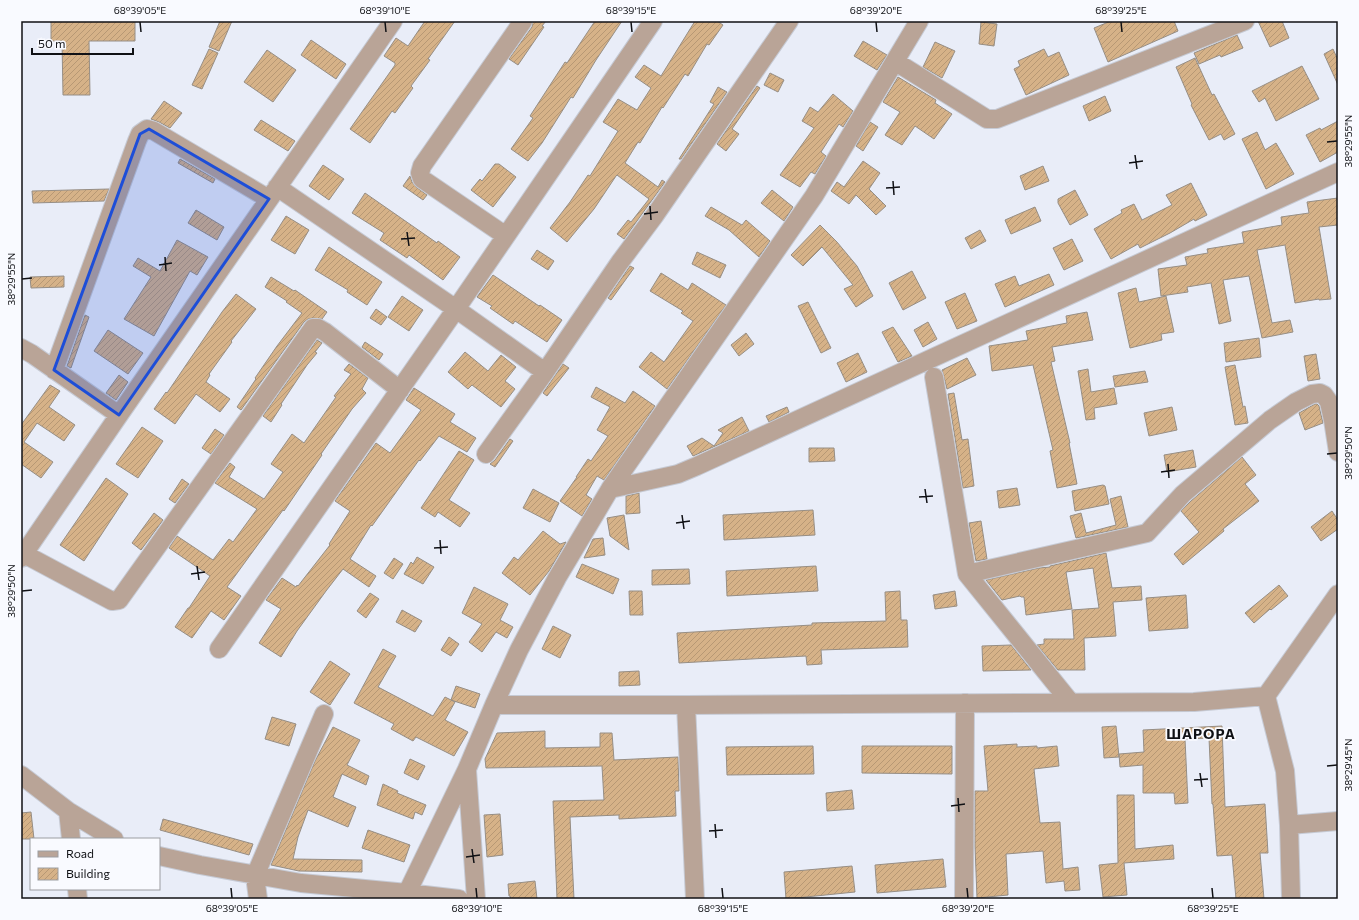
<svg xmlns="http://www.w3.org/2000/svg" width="1359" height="920" font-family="Commissioner,sans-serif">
<defs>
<pattern id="building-hatch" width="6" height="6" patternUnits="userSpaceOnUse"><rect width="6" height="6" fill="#d6b288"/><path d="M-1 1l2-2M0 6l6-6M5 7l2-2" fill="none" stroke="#b79874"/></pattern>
</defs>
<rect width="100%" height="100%" fill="#e9edf8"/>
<path fill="url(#building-hatch)" stroke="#968e85" d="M51,21H135V41H89L90,95H63L62,41H51Z
M220,21H232L219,51L209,47Z
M425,21H455L428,59L430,60L411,86L413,88L395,113L392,111L370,143L350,129L395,65V63L384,56L396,38L408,46Z
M533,21H546L542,26L544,27L518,65L509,59L532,27Z
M595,21H622L596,60L573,98L571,97L542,143L528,161L511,149L533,118L530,116L565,62L567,63Z
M695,21H717L723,25L709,45L707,44L688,76L685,74L663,108L662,107L640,143L638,142L625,163L658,187L662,180L665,182L624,239L617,234L628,220L631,222L649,199L617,175L616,176L594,209L567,242L550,228L570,202L588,175L590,176L618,131L603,122L618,99L637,110L651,88L635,77L644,65L661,76Z
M1111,21H1174L1178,31L1108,62L1094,28Z
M1258,21H1282L1289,38L1270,47Z
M981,22L997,24L994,46L979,44Z
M1237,35L1243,48L1221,57L1220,55L1199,64L1194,53Z
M311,40L346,64L336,79L301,55Z
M863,41L887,55L877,70L854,56Z
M935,42L955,51L942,78L923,67Z
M209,49L218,53L202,89L192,85Z
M1044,49L1048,57L1059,52L1069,75L1026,95L1014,69L1020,66L1018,61Z
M1333,49L1338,60V85L1324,54Z
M267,50L296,70L273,102L244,82Z
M1195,58L1212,95L1214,94L1235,134L1224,140L1221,134L1209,140L1191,105L1192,104L1176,67Z
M1302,66L1319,99L1276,121L1265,98L1259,102L1252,91Z
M770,73L784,80L778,92L764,85Z
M898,77L936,100L935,103L952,114L934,139L915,126L902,145L885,135L900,112L883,102Z
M757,86L760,88L732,129L739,134L726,151L717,144Z
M718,87L727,92L681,159H679L714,104L710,102Z
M833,94L853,111L843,127L839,124L821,152L826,156L815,174L811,172L800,187L780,175L814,128L802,121L810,107L818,112Z
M1105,96L1111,111L1089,121L1083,106Z
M164,101L182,113L170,128L159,122L151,119Z
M261,120L295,141L288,151L254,130Z
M1338,121V152L1320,162L1306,135L1320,128L1321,130Z
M870,122L878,127L863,151L856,146Z
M1257,132L1265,150L1276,143L1294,174L1266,189L1242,139Z
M180,159L215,179L213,183L178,163Z
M863,161L880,173L869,189L886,206L876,215L856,195L849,204L831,191L837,182L844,187Z
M495,164H499L516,177L493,207L471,190L480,179L482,181Z
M323,165L344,179L329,200L309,186Z
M1043,166L1049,181L1025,190L1020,176Z
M410,176L412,182L416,187L427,195L423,200L403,186Z
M1191,183L1207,215L1195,221L1194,219L1170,233L1140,248L1138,244L1111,259L1094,229L1122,213L1121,210L1134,204L1142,220L1172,205L1166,195Z
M109,189L104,201L33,203L32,191Z
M772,190L793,207L784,221L761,203Z
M1075,190L1088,215L1070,225L1058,203V199Z
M365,193L437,243L438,241L460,257L443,280L409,255L407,258L380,240L384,233L352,213Z
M1338,198V225L1319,227L1331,299L1319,300V299L1295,303L1285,245L1257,250L1272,323L1290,320L1293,332L1262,338L1249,276L1223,280L1231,321L1219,324L1211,283L1187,287L1188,292L1161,296L1158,269L1187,265L1185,257L1208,253L1207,249L1244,243L1242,232L1282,225L1281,217L1309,213L1307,202Z
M711,207L742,225L746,220L770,241L759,257L729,230L705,216Z
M1035,207L1041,221L1011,234L1005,220Z
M196,210L224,227L217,240L188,223Z
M286,216L309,230L295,254L271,240Z
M820,225L837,242L857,266L873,296L856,307L844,289L853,285L822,247L803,266L791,255Z
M980,230L986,241L971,249L965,238Z
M1072,239L1083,261L1064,270L1053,248Z
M177,240L208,257L197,275L190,271L154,336L124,319L151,277L133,266L138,258L160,271Z
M329,247L382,282L367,305L347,292L348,290L315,270Z
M537,250L554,261L548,270L531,259Z
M697,252L726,265L720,278L692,264Z
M630,266L634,268L611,300L608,298Z
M912,271L926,298L903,310L889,283Z
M661,273L688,290L692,283L726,305L667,389L639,367L651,352L664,362L693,321L681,313L683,311L650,291Z
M1049,274L1054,285L1005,307L995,284L1015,276L1019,286Z
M493,275L539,306L540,305L562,320L547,342L515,321L513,324L490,308L492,306L477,297Z
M64,276V287L31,288L30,277Z
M271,277L294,291L295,290L327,312L322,319L313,318L308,319L304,322L241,410L237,407L256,379L255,378L277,346L302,313L286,302L287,301L265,287Z
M1136,288L1139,302L1166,296L1174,332L1161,334L1162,340L1130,348L1118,293Z
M965,293L977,321L957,329L945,302Z
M236,294L256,309L231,341L232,342L209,374L210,375L206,382L230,399L220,412L196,394L175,424L154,409L166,392L167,393L222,312Z
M402,296L423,310L409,331L388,317Z
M808,302L831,348L821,353L798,306Z
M376,309L387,317L381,325L370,318Z
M1087,312L1093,340L1052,347L1055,361L1051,362L1070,443H1069L1077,484L1057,488L1050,451L1053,450L1033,365L992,371L989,346L1028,340L1026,331L1067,323L1066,316Z
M85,315L89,317L71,368L67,366Z
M928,322L937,339L923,347L914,330Z
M893,327L912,356L898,362L882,332Z
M108,330L143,353L128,374L94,351Z
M746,333L754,344L739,356L731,345Z
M1259,338L1261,357L1226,362L1224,343Z
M317,340L322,343L315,352L317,353L307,365L281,404L282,405L271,422L263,416Z
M365,342L383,354L379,360L362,347Z
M465,352L488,371L501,355L516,367L505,381L515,389L501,407L472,385L468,389L448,372Z
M858,353L867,372L846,382L837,363Z
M1316,354L1320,379L1308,381L1304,356Z
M967,358L976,375L947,389L942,370Z
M349,364L368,378L362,389L366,393L352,409L321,454L322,455L284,511L283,510L227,587L241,596L224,620L211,611L192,638L175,627L188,608H189L210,576L169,548L177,536L213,560L229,539L233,542L257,509L215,483L230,463L235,467L229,477L264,499L283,472L271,464L292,434L304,443L336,397L334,396L351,374L344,370Z
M563,364L569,368L547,396L543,393Z
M1235,365L1243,407L1245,406L1248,423L1235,425L1225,367Z
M1088,369L1091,392L1114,388L1117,404L1094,408L1095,419L1086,420L1078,371Z
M1145,371L1148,382L1115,387L1113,376Z
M119,375L128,382L116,400L106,393Z
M50,385L60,391L49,407L75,425L64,441L37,423L24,442L53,462L41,478L21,464V425Z
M596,387L625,403L633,391L655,406L604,480L597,476L586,495L592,499L582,516L560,501L577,477H576L588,459L591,461L608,436L597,430L610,407L591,397Z
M414,388L455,414L450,422L476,438L467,452L439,436L420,461L419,460L372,526L371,525L350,559L376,576L369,587L343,569L326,591L297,631L281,657L259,643L281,609L266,600L282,578L296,587L297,585L298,586L330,545L329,544L350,511L335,501L376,443L390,453L421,410L406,400Z
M954,393L962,440L968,439L974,486L963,488L948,394Z
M1315,404H1317L1319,406L1323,423L1305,430L1299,413Z
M787,407L789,412L769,422L766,416Z
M1172,407L1177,430L1149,436L1144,413Z
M742,417L749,431L693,456L687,446L702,438L714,446L723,433L718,430Z
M142,427L163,441L138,478L116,464Z
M215,429L224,435L211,454L202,448Z
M510,439L513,441L495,467L490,464L495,460Z
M809,448H834L835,461L809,462Z
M1193,450L1196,467L1167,472L1164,455Z
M459,451L474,460L449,500L470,513L460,527L438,512L435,517L421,508Z
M1242,457L1256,475L1245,484L1259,501L1223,529L1224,531L1183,565L1174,554L1199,532L1181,511L1191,501Z
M106,478L128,494L84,561L60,545Z
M182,479L189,484L175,503L169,499Z
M1103,485L1105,486L1109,504L1075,511L1072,491Z
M1017,488L1020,505L999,508L997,491Z
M533,489L559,503L550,522L523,508Z
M639,493L640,513L626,514V496Z
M1121,496L1128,527L1076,538L1070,516L1081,513L1086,533L1116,525L1110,499Z
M813,510L815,535L724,540L723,515Z
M1332,511L1338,520V529L1321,541L1311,527Z
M154,513L163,520L141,550L132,543Z
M624,515L629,550L610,536L607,518Z
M981,521L987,559L976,561L969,523Z
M543,531L560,544L566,542L549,571L530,595L502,573L514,557L518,560Z
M603,538L605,555L584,558L593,539Z
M1106,553L1112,588L1141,586L1142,600L1113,602L1116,636L1084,638L1085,670H1058L1037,645L1044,644V639H1074L1072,610L1099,608L1093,568L1066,572L1072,609L1026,615L1024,597H1021L1020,596L1002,600L986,580L1039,568L1050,567V566Z
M417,557L434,567L423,584L404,574L411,562L413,564Z
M394,558L403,564L393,579L384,573Z
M582,564L619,579L613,594L576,577Z
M816,566L818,591L727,596L726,571Z
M689,569L690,584L652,585V570Z
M1279,585L1288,596L1271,610L1270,609L1254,623L1245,613Z
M474,587L508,604L500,620L513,627L507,638L496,632L482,652L469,642L482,624L462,613Z
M629,591H642L643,615H630Z
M900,591L901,620H907L908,647L821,650L822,664L807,665L806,656L679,663L677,633L812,625V623L886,621L885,592Z
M955,591L957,606L935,609L933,595Z
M370,593L379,599L366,618L357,611Z
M1186,595L1188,628L1149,631L1146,598Z
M402,610L422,621L415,632L396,622Z
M553,626L571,635L560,658L542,649Z
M449,637L459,644L451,656L441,650Z
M1011,645L1031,670L983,671L982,646Z
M383,649L396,656L378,687L433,716L445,697L455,702L445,720L468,732L454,756L416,737L413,741L391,729L394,724L354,703Z
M330,661L350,674L330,705L310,692Z
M639,671L640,685L619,686V672Z
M456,686L480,694L475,708L451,700Z
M272,717L296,724L289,746L265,739Z
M1116,726L1119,757L1104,758L1102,727Z
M1222,726L1225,807L1265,804L1268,853H1260L1264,899H1236L1232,855L1217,856L1213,804H1212L1209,738L1185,739L1188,803L1175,804L1174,793H1143V765L1120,767L1119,754L1144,752L1143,730Z
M333,727L360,740L347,765L369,776L366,785L342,774L333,797L356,807L348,827L308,810L298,837L293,859L362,860V872L299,871L271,865L315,761Z
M545,731V748L600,747V733H612L614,760L678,757L679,791H675L676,816L619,819V815L570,817L574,899H557L553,801L604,800L602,766L486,768L485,759L497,733Z
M1017,744V747L1037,746V748L1057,746L1059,766L1034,769L1040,823L1060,822L1063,869L1078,867L1080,890L1065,891L1064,881L1046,883L1043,851L1006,854L1008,895L977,898L975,846V791H988L984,746Z
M813,746L814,774L727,775L726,747Z
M862,746H952V774L862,773Z
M410,759L425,766L418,780L404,773Z
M383,784L398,791L397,793L426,805L422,815L415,812L413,819L377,805Z
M852,790L854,809L827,811L826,793Z
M1117,795H1134L1135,849L1173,845L1174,859L1124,863L1127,895L1103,897L1099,865L1118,863Z
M31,812L34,839H21V813Z
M500,814L503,855L487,857L484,815Z
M163,819L253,844L249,855L160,830Z
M368,830L410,845L404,862L362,848Z
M943,859L946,887L877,893L875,865Z
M852,866L855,892L786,899L784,872Z
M535,881L537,899H511L510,896H509L508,884Z"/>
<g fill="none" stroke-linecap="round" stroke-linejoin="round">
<g stroke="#c6cad4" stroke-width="20">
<path id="minor" d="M896,62L987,119H997L1245,21
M277,187L456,309L545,372
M506,236L422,179L420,173L422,166L523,21
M21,348L32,354L119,415
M54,370L137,141L140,134L147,129L154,131L269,199
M934,377L967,574
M486,454L545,372L620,262L655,215L789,21
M610,489L678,474L697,466L1338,172
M24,554L112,601L119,600L313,328H318L325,332L400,390
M21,558L119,415L393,21
M219,649L456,309L653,21
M1071,703L967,574L1147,533L1183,494L1270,420L1296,402L1312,394L1320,393L1324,395L1329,402L1333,420L1338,452
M494,705H686L1194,702L1266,696
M686,705L695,899
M467,770L476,899
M21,775L68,811L114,839
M68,811L71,839
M1289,825L1338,821
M159,856L200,865L301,883L407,893L467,769L494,705L519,650L557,578L610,489L814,196L919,21
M77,889L78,899
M407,893L459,899
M258,899L255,876L324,714
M964,899L965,703
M1291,899L1289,825L1285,771L1266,696L1338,594"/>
</g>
<use href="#minor" stroke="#b9a497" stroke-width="18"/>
</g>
<path fill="#1d4ed8" fill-opacity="0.2" stroke="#1d4ed8" stroke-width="3" stroke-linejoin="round" d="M149,129L269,199L119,415L54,370L140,134Z"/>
<path fill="none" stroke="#101115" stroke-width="1.5" d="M140,22L141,32M385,22L386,32M631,22L632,32M876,22L877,32M1121,22L1122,32M1327,142L1337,141M1135,155L1137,169M1129,163L1143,161M893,181L894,195M886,188L900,187M650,206L651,220M644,214L658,212M407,232L409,246M401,239L415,238M165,257L166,271M159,265L172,263M22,279L32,278M1327,454L1337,453M1168,464L1169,478M1161,472L1175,470M925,489L927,503M919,497L933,496M682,515L684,529M676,523L690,521M440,540L441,554M434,548L448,547M197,566L199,580M191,574L205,572M22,591L32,590M1327,766L1337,765M1200,773L1202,787M1194,780L1208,779M958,798L959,812M951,806L965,804M715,824L716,838M709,831L723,830M472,849L474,863M466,857L480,855M231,888L232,898M476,888L477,898M722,888L723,898M967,888L968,898M1212,888L1213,898"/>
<g text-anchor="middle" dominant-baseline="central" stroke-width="3.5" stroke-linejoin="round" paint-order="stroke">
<g font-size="14" font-weight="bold" letter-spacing="1" fill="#101115" stroke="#f9faff">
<text x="1201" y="733">ШАРОРА</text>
</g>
</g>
<rect width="1359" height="920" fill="none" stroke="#f9faff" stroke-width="44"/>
<rect x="30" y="838" width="130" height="52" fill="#f9faff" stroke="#9c9da1"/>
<rect x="38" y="851" width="20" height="6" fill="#b9a497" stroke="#9c9da1"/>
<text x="66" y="858" font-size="12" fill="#101115">Road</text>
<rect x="38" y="868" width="20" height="12" fill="url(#building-hatch)" stroke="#9c9da1"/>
<text x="66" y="878" font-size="12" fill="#101115">Building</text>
<path d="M32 48v6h101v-6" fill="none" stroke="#101115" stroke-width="2"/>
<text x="38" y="48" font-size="12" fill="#101115" stroke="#f9faff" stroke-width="3" paint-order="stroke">50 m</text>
<rect x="22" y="22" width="1315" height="876" fill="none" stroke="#101115" stroke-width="1.5"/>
<g font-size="10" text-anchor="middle" fill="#101115">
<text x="140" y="14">68°39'05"E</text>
<text x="385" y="14">68°39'10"E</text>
<text x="631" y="14">68°39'15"E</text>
<text x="876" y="14">68°39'20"E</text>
<text x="1121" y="14">68°39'25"E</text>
<text transform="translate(1348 141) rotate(-90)" y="4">38°29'55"N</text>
<text transform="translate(11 279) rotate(-90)" y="4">38°29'55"N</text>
<text transform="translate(1348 453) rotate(-90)" y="4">38°29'50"N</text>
<text transform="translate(11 591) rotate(-90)" y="4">38°29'50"N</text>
<text transform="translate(1348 765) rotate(-90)" y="4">38°29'45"N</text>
<text x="232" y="912">68°39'05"E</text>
<text x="477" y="912">68°39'10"E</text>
<text x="723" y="912">68°39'15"E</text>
<text x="968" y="912">68°39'20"E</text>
<text x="1213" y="912">68°39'25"E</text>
</g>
</svg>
